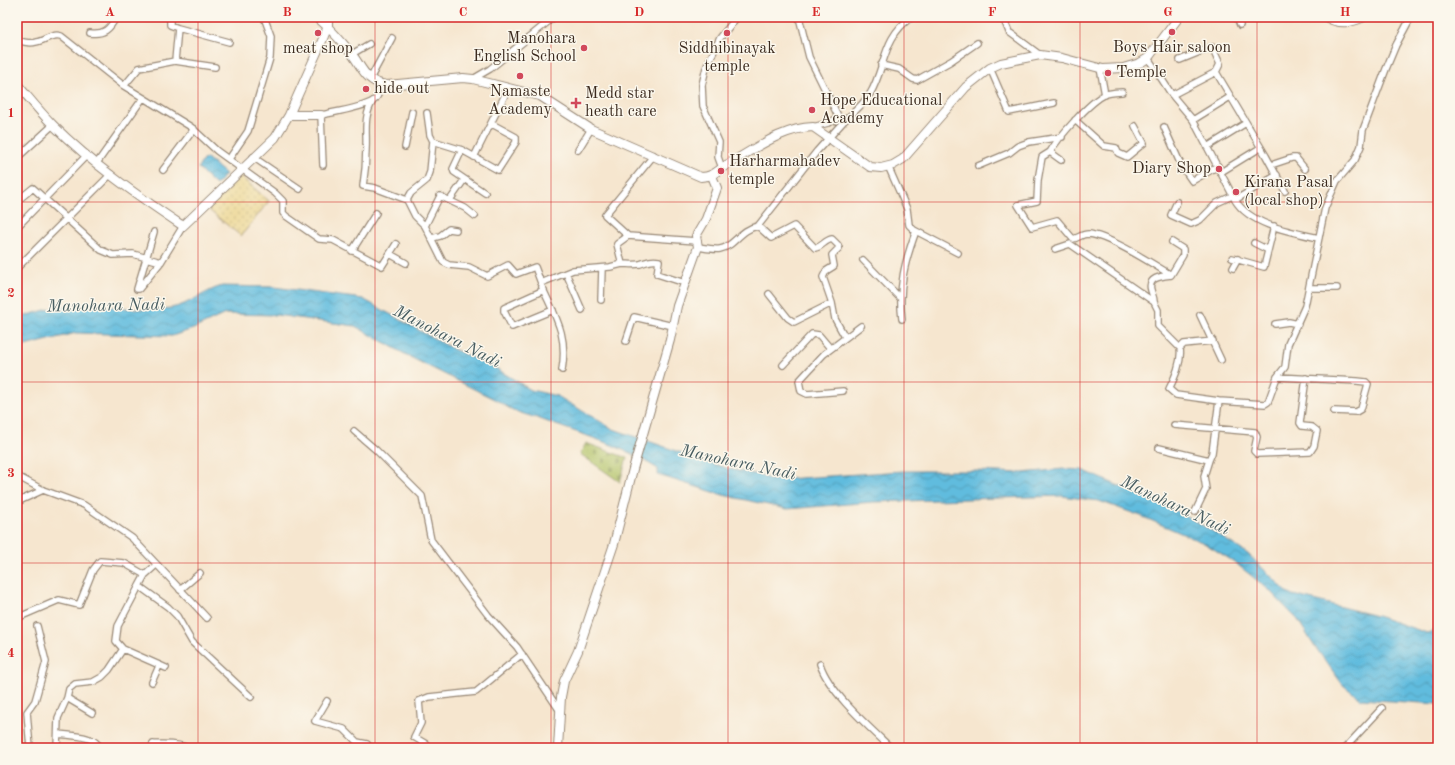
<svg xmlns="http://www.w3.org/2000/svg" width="1455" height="765" font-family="'Old Standard TT',serif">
<defs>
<pattern id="sand-dots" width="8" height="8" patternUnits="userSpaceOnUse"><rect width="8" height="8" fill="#eeda9e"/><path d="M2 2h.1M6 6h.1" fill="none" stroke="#cdbb88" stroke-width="1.8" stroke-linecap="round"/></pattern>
<pattern id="cemetery-stones" width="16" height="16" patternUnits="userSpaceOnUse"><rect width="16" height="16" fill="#b0c164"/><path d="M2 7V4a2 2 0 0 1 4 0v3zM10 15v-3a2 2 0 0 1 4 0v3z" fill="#909d52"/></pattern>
<pattern id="water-waves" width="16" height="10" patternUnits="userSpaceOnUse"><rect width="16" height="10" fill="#60bcde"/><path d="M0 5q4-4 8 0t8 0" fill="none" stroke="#5099b3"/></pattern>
</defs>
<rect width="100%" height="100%" fill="#fbf7ec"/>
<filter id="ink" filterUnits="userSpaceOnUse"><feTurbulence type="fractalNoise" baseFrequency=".025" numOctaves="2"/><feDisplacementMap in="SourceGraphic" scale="8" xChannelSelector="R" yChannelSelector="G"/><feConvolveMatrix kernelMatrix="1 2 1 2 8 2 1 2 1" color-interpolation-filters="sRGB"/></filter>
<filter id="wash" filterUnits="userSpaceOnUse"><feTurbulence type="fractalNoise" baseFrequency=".012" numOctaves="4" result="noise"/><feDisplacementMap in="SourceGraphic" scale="16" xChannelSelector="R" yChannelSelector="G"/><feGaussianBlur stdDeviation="0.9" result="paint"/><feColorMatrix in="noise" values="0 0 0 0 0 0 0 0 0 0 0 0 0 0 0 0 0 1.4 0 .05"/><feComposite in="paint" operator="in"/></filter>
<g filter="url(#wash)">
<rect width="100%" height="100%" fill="#f6e6cf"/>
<path fill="url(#sand-dots)" stroke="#94825e" d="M240,176L269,201L241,236L210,211L208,207Z"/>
<path fill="url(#cemetery-stones)" stroke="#767641" d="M586,443L627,458L620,482L580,454Z"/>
<path fill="url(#water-waves)" stroke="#4e737e" d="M207,158L226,174L216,185L198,168L203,160Z
M222,286L274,287L363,299L453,349L497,369L531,390L557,396L613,429L729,469L760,475L771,480L902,471H975L1022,473L1064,469L1082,470L1177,511L1212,531L1248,554L1289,594L1377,616L1427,633L1438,629V704L1361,699L1343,685L1313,644L1298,620L1268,589L1233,561L1204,543L1141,516L1099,501L1062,496L873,502L787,509L723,495L658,475V469C623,445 579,434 540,419C522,413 515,413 498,401L410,357L355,326L276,315L225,314L193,329L172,336L76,333L17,348V319C39,311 62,304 86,305C114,306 143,312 171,308C189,305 204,291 222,286Z"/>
</g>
<g filter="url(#ink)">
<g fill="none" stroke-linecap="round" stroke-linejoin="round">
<g stroke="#988876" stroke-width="8">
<path id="street" d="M799,17L809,57L839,118
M1008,17L1004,20L1009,32L1040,55
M1237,17L1240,25
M178,28L229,42
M90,33C104,35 110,29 116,17
M17,40C23,42 30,44 36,42C45,41 51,33 61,36L124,86L191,127L217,151L275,193L283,201V213L286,216L319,239L333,240L382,266L396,244
M352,54L369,44
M1148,58L1172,95L1193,120L1235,200C1250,225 1291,232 1319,238
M175,61L215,67
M881,65L899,69L913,79L917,80L951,61L977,43
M990,68L1009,112L1054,103
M1100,68L1105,95
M1216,72L1266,156L1285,191
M370,79L392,38
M473,79L490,69L554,17
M124,86L139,68L175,61L178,28L170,25V17
M1172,95L1216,72L1220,64L1212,47L1180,60
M373,101C363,116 367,132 366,149C366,162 365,174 363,186L375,188L407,200L415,216L425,226L443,262L449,265L469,267L487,276L508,265L516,274L535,267L541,283L573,270L610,267L622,264L617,244L628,236
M1075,120L1104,146L1116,148L1118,153L1127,157L1144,143L1135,126
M1193,120L1230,97
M813,127L828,123L839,118L844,121C854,112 863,105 870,94C886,67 882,37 912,17
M1164,127L1181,165L1192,181L1218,166
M433,141L462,150L498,170L516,142V137L492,124
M405,147L412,112
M1207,147L1246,123
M462,150L453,169L454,172L485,193
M578,150L591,129
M1050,152L1042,157L1038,180L1037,201L1018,205L1032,227L1057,220L1073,239C1078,238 1082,234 1088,234C1108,235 1153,264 1171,275C1163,276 1147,277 1151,290C1152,294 1154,297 1154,302L1070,244L1055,249
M654,155L605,215L628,236L696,241
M253,157L300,189
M474,157L508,89
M17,158L53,125
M229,159L248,131L270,58L271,36L264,17
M1061,160L1050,152C1058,138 1090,101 1106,94C1111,93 1117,92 1122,92
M97,163L143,98
M323,165L321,115C334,112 362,108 373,101C378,98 380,90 381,84
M1271,165L1292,158H1296L1305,169
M888,166L907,209L909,225L914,230L958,253
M978,166L1009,153L1018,146L1029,142L1062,137
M722,168L718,157L719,142L703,106L702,85L706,68L720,38L737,17
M163,170L194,129
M1221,172L1260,148
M407,200L411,193L427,180L430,172L433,141L430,135L427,113
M450,200L464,180
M1235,200L1277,175
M17,201L33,188L101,250L113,255L133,254L161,262
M1177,202L1171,215L1191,224L1200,220L1217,203L1234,195
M425,226L440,196L465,208L475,216
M758,226L771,238L794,226L815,248C822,247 825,240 832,239L838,245L839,248L832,255L834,266L826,271L823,277L832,303L835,319L845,337
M17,227L87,155
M432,238L440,236L449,229L456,230
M1254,243L1268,250
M698,247C705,248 713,250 720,249C734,247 740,229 758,226L817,151L844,121
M352,251L376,213
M390,254L406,263
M1232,258L1264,267L1274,226
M863,260L899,297
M622,264C628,264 634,265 640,264C647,262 650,259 659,261L657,274L685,283
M17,268L111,174
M1233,268L1238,259
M566,273L582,310
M1171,275L1183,255V249L1172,242
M542,287C556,318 568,335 562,370
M1309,288H1337
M137,289H139L161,262L183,226
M137,289L154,232
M544,290L504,308V311L512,327L553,310
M769,294L788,318L794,322L832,303
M601,300L602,268
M1154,302L1158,310V326L1180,348C1182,362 1175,377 1169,389L1176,395L1219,401L1265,404L1268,402L1277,377L1285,367L1288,344L1305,306L1325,208L1337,181L1355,160L1361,146L1363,130L1386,69L1396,45L1411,17
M1200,315L1221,360
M902,319C898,287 905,261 916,231
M1275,324L1289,322L1298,324
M626,341L634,317L673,326
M1180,348L1184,344L1213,341
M783,365L812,334L819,335L830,348
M1277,377L1357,381L1366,382L1368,384L1361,409L1356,412L1334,411
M843,391L807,394L801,391L799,381L824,354L861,326
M1174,425L1255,432L1257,437L1254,451L1257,454L1310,452L1314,446L1317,431L1312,427L1302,426L1300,423L1306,378
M354,431L376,450L422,496L431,540L488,615L517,647L560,711
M1159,448L1209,460L1212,453L1219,401
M17,476L43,490L84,505L132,538L207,618
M17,502L43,490
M1195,512L1206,489L1204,476L1209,460
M139,586L168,607L177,616L192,642L251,697
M180,590L200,573
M17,618L59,600L79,605L93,570L100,561L124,563L145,575
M123,649L166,668
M820,664C829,692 869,727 891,748
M152,682L159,666
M67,698L92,713
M327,701L315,721L344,729L357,742L367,744L370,748
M59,734C70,736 95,735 100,748
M426,744L414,737L421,723L419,701L429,697L476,692L522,654
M30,748L27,712L35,701L46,662L37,626
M57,748L58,718L67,698L69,689L75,684L93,682L102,677L109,670L123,649L116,641L118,626L139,586L145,575L156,565
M151,748L153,744C163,745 179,743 187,748
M1345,748L1382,708"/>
</g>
<g stroke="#988876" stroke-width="10">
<path id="secondary" d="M316,17C330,27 340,40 351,53C362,66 365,83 387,85L463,78L473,79L540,96L591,129L701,177C713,177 718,170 728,164C755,149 782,128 813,127L870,167L881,168L893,165L903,159L966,87L990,68L1001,63L1040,55L1062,58L1103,69L1123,68L1140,63L1148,58L1179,17
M1326,17C1339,25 1351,23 1364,17
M17,84C29,98 40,112 53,125C92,164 138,196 183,226L275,138L289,115H321
M289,115L322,41L328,26V17
M558,748L561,697L564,681L578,651L614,544L633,469L670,340L677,306L698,247L696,236L706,219L717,188L712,176"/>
</g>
<use href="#street" stroke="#fff" stroke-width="5.5"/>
<use href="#secondary" stroke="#fff" stroke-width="8"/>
</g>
</g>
<path fill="none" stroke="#d62828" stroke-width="1" stroke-opacity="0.55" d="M198,17V748M375,17V748M551,17V748M728,17V748M904,17V748M1080,17V748M1257,17V748M17,202H1438M17,382H1438M17,563H1438"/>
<g fill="#d1495b" stroke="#fbf7ec" stroke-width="1.5">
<circle cx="1172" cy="32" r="4"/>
<circle cx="318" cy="33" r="4"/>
<circle cx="727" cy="33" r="4"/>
<circle cx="584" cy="48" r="4"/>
<circle cx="1108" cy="73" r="4"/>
<circle cx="520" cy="76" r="4"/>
<circle cx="366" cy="89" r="4"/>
<path d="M574 97h4v4h4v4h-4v4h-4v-4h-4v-4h4z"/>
<circle cx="812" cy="110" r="4"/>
<circle cx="1219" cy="169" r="4"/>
<circle cx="721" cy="171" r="4"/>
<circle cx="1236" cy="192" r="4"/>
</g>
<g text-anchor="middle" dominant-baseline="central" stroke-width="3" stroke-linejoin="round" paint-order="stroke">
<g font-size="16" fill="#3b2a1e" stroke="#fbf7ec" text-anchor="start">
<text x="576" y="39" text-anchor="end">Manohara<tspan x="576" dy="18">English School</tspan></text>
<text x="1172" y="48" text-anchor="middle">Boys Hair saloon</text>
<text x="318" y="49" text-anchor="middle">meat shop</text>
<text x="727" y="49" text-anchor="middle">Siddhibinayak<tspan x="727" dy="18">temple</tspan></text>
<text x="1116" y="73">Temple</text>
<text x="374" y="89">hide out</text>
<text x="520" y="92" text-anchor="middle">Namaste<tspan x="520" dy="18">Academy</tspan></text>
<text x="585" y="94">Medd star<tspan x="585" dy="18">heath care</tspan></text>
<text x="820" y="101">Hope Educational<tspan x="820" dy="18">Academy</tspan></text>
<text x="729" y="162">Harharmahadev<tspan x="729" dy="18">temple</tspan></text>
<text x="1211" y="169" text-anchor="end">Diary Shop</text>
<text x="1244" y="183">Kirana Pasal<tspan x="1244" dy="18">(local shop)</tspan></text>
</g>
<g font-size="17" font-style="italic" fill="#485d61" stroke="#fbf7ec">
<text transform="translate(106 306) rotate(-1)">Manohara Nadi</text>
<text transform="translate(447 337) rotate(27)">Manohara Nadi</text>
<text transform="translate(738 463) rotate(12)">Manohara Nadi</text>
<text transform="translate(1175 506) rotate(25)">Manohara Nadi</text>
</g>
</g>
<rect width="1455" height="765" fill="none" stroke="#fbf7ec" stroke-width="44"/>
<rect x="22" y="22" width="1411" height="721" fill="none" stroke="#d62828" stroke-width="1.5"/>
<g font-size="13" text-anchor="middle" font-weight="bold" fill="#d62828">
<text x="110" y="16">A</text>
<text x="287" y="16">B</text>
<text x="463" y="16">C</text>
<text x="639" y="16">D</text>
<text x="816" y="16">E</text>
<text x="992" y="16">F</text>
<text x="1168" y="16">G</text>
<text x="1345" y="16">H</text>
<text x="11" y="117">1</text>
<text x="11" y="297">2</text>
<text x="11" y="477">3</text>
<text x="11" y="657">4</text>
</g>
</svg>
